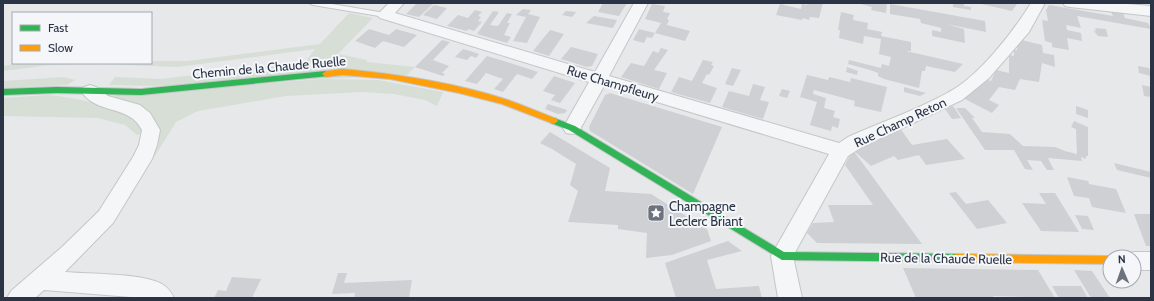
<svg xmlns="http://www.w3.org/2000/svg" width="1154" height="301" font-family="Cabin,sans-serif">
<rect width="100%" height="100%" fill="#e6e8ea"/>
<path fill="#d6ded6" d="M349,13L373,18L338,54L367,60V62L415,67L407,75L153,86L109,85L115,77L161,79L306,61L315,49L177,67L103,64L50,65L3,71V66L22,63H151V61H188L320,44Z
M64,77L75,80L67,85L3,88V81Z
M322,79L378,80L443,92L437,106L425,100L394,94L362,92L286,96L245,103L198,111L176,122L153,159H150L158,135L108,100L119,94Z
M49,95C80,99 114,104 140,123L142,133L137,135L125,125L98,118L3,116V98Z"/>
<path fill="#ced0d3" d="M417,3H434L419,17L406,14Z
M603,3H627L619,16L598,12Z
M807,3H823L819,18L810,17L809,20L803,18L802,20L776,15L780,4L801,9L802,4L807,5Z
M857,3H887L886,13L871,10L872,7Z
M953,3H964V6L971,7V10L953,7Z
M977,3H1015L1017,4L1012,11Z
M652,4L665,6L663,12L670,13L667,19L669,20L667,25L690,31L685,41L655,33L661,23L645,19Z
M890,4L985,21L986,32L946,24L964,29L965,43L932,36V30L941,32V28L921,23L920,19L890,14Z
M434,5L447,8L437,19L423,15Z
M1049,5L1113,16L1111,12L1123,13L1125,18L1148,23L1151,29L1077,16L1081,28L1066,25L1067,30L1081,33L1082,41L1067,38L1069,50L1052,47V43L1045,41L1042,20L1048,21L1046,10Z
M523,9L531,10L528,14L540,17L527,43L513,41L526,17L516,15Z
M475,10L482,12L478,16L481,17L478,21L482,22L474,31L468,29L467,31L447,26L458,15L468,18Z
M493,11L499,12L490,25L498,26L507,13L512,14L507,23H510L504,35L511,37L507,43L477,34Z
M566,11L576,12L572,17L562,15Z
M841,12L854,15L853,20L868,23L867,29L882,32L881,36L911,42V51H906L963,64L955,72L926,66L925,71H922L919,88L884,79L878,76V73L870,70L848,64L849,60L881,68L882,64L889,66L891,57L879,54L881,39L864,36L863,44L839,38L840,30H838Z
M594,16L617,20L613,28L586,23Z
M1095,28L1106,29L1108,37L1098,36L1093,30L1096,31Z
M369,29L389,35L396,29L417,35L404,47L383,41L375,48L355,41Z
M639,29L655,33L652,38L647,37L644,43L633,40Z
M550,30L564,34L549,56L533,51Z
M1018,39L1042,45L1043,53L1054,55L1055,67L1042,63L1039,82L1020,79L1015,90L999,87L989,100L999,105L992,113L961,97L981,78L991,81L996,70L1009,73V55L1014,56V50H1017Z
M442,40L450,42L433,60L449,66L442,73L445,74L443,76L415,67Z
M571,47L598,54L592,66L587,67L561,59Z
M661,48L668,50L654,70L667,73L659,89L621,77L631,63L644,66L653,51L658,53Z
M463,49L467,50L479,54L476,58L471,56L467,60L455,57Z
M487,56L507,62L538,72L532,79L517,74L503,92L494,89L503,79L486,73L477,84L465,81Z
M703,60L713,62L711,65L714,66L709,75L707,74L702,83L717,88L710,103L671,92L679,77L692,81Z
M1138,66L1149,68L1151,76L1139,73Z
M847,67L858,71L857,75L846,72Z
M732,68L741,70L733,86L725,84Z
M807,75L828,80L829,77L850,82L851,78L887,87L881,112L854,106L855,101L814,90L813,94L826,98L824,108L835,111L833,117L840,119L838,128L832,126L831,131L810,125L817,102L800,97Z
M554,76L575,83L560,103L551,100L555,95L543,91Z
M753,84L765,87L760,100L769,102L763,119L722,107L729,91L749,96Z
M1142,85L1151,87V97L1144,96Z
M904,87L926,93L920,96L904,92Z
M782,89L790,91L787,98L779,96Z
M610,93L722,127L693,194L590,131L589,127L605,95Z
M548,104L567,110L565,113L558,114L545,109Z
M953,106L961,118L952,119L945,109Z
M1076,106L1088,110V118L1076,114Z
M956,108H965L975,118H972L982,132L1010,134L1023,146L1055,147L1065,151L1077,154L1076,129L1071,127L1074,121L1088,127V156H1086V159L1081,157L1082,161L1048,158L1054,170H1047L1041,161L1027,160L1033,170L1025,169L1014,150H985Z
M900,128L912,145L947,139L965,159L926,165L919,155L898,160L894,156L871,166L853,150Z
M550,132L610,168L605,191L651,194L707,229L711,241L672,255L646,258L647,233L618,229V225L568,222L578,191L570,185L576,164L552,149L540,143Z
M853,150L922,244L817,243L807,233L813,223L834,222L828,205H873L845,165Z
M1114,163L1151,172V178L1117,170Z
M1067,177L1088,181L1089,184L1116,189L1126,213L1092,207L1089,198L1074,196Z
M956,192L966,204L988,200L1007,223L977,229L949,193Z
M1039,193H1055L1079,232L1041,231L1022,203L1046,204Z
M1134,214H1151V246H1146Z
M1075,215L1088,216L1094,230L1082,229Z
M728,241L742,251L707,260L716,289L759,286L762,298H676L665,263Z
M903,268L1038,270L1055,298L993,296L994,298L957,297L958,298L944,297L916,298Z
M1074,270L1092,271L1110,298H1091Z
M338,273H347L344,283L412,280L409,298H354L355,293L332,294Z
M232,277L261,279L252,298H214L218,290L226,291Z
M1052,286H1081L1088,298H1059Z"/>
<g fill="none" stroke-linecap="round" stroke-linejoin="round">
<g stroke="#c4c6c8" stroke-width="2">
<path id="lane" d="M309,3H326L385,13L389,15L385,17L313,5Z"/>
</g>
<g stroke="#c4c6c8" stroke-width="2">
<path id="street" d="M389,3H404L395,13L595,72L634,3H648L609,76L839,143L848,137C881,122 917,110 949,92C979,76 1013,32 1031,3H1045L1029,32L989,78L962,100L862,147L848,156L793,256L802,298H778L771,256L829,154L604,86L578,133L572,134L566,133L563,128L589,82L380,18L377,15Z
M1063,3H1115L1151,6V16L1070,7L1065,6Z
M90,85L96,87L108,96L140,105L150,113L160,130L157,145L152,159L113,223L65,272C89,274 142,273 162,284C168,288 171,292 174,298H143L44,290L35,298H7L11,291L62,247L99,211L133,157L139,145L142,130C129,104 96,115 81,91L84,87Z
M1134,252H1151V270H1134V257H1125L1126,254Z"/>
</g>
<g stroke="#c4c6c8" stroke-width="2">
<path id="fast" d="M326,71L330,74L329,76L141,95L57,93L3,95V89L57,87L141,89Z
M554,118L575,126L784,252L957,254L961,255L962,258L961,261L957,262L782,260L569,130L551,123L550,121Z"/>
</g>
<g stroke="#c4c6c8" stroke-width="2">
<path id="slow" d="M343,69C397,74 457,83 508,100C525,106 541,113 557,119L558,121L554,124L502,104L459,93L390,79L343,75L326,77L322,74L326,71Z
M957,254L1110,256L1114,257H1110V264L957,262L953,261L952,258L953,255Z"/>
</g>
<use href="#lane" fill="#f5f6f7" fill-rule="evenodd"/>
<use href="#street" fill="#f5f6f7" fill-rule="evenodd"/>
<use href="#fast" fill="#30b455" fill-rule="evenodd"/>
<use href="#slow" fill="#ff9f0a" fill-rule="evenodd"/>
</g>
<defs>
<g id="sight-square" transform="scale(0.9)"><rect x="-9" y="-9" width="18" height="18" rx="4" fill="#6c737f" stroke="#f4f6f9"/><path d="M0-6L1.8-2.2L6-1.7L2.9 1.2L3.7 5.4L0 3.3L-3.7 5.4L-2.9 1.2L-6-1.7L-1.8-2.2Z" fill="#fff"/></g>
</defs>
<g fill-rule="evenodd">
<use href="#sight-square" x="656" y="213"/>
</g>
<g text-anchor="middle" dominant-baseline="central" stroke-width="4" stroke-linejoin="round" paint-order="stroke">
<g font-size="13" fill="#2b3445" stroke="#f4f6f9">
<text transform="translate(269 67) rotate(-5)">Chemin de la Chaude Ruelle</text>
<text transform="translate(613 83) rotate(17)">Rue Champfleury</text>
<text transform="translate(900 122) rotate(-25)">Rue Champ Reton</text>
<text transform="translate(946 258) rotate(1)">Rue de la Chaude Ruelle</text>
</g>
<g font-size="13" fill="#2b3445" stroke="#f4f6f9" text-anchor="start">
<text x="669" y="206">Champagne<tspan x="669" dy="15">Leclerc Briant</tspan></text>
</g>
</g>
<rect width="1154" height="301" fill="none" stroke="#2b3445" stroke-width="8"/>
<rect x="12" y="12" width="140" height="52" fill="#f4f6f9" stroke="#a4a8b1"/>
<rect x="20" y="25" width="20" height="6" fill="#30b455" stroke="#a4a8b1"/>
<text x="48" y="32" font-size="12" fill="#2b3445">Fast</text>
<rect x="20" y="45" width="20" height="6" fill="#ff9f0a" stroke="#a4a8b1"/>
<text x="48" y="52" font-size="12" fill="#2b3445">Slow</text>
<g transform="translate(1122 269) rotate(358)"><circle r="19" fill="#f4f6f9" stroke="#a4a8b1"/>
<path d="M0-3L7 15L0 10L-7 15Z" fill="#6c737f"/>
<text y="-6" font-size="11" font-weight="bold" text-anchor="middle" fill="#2b3445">N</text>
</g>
</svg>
